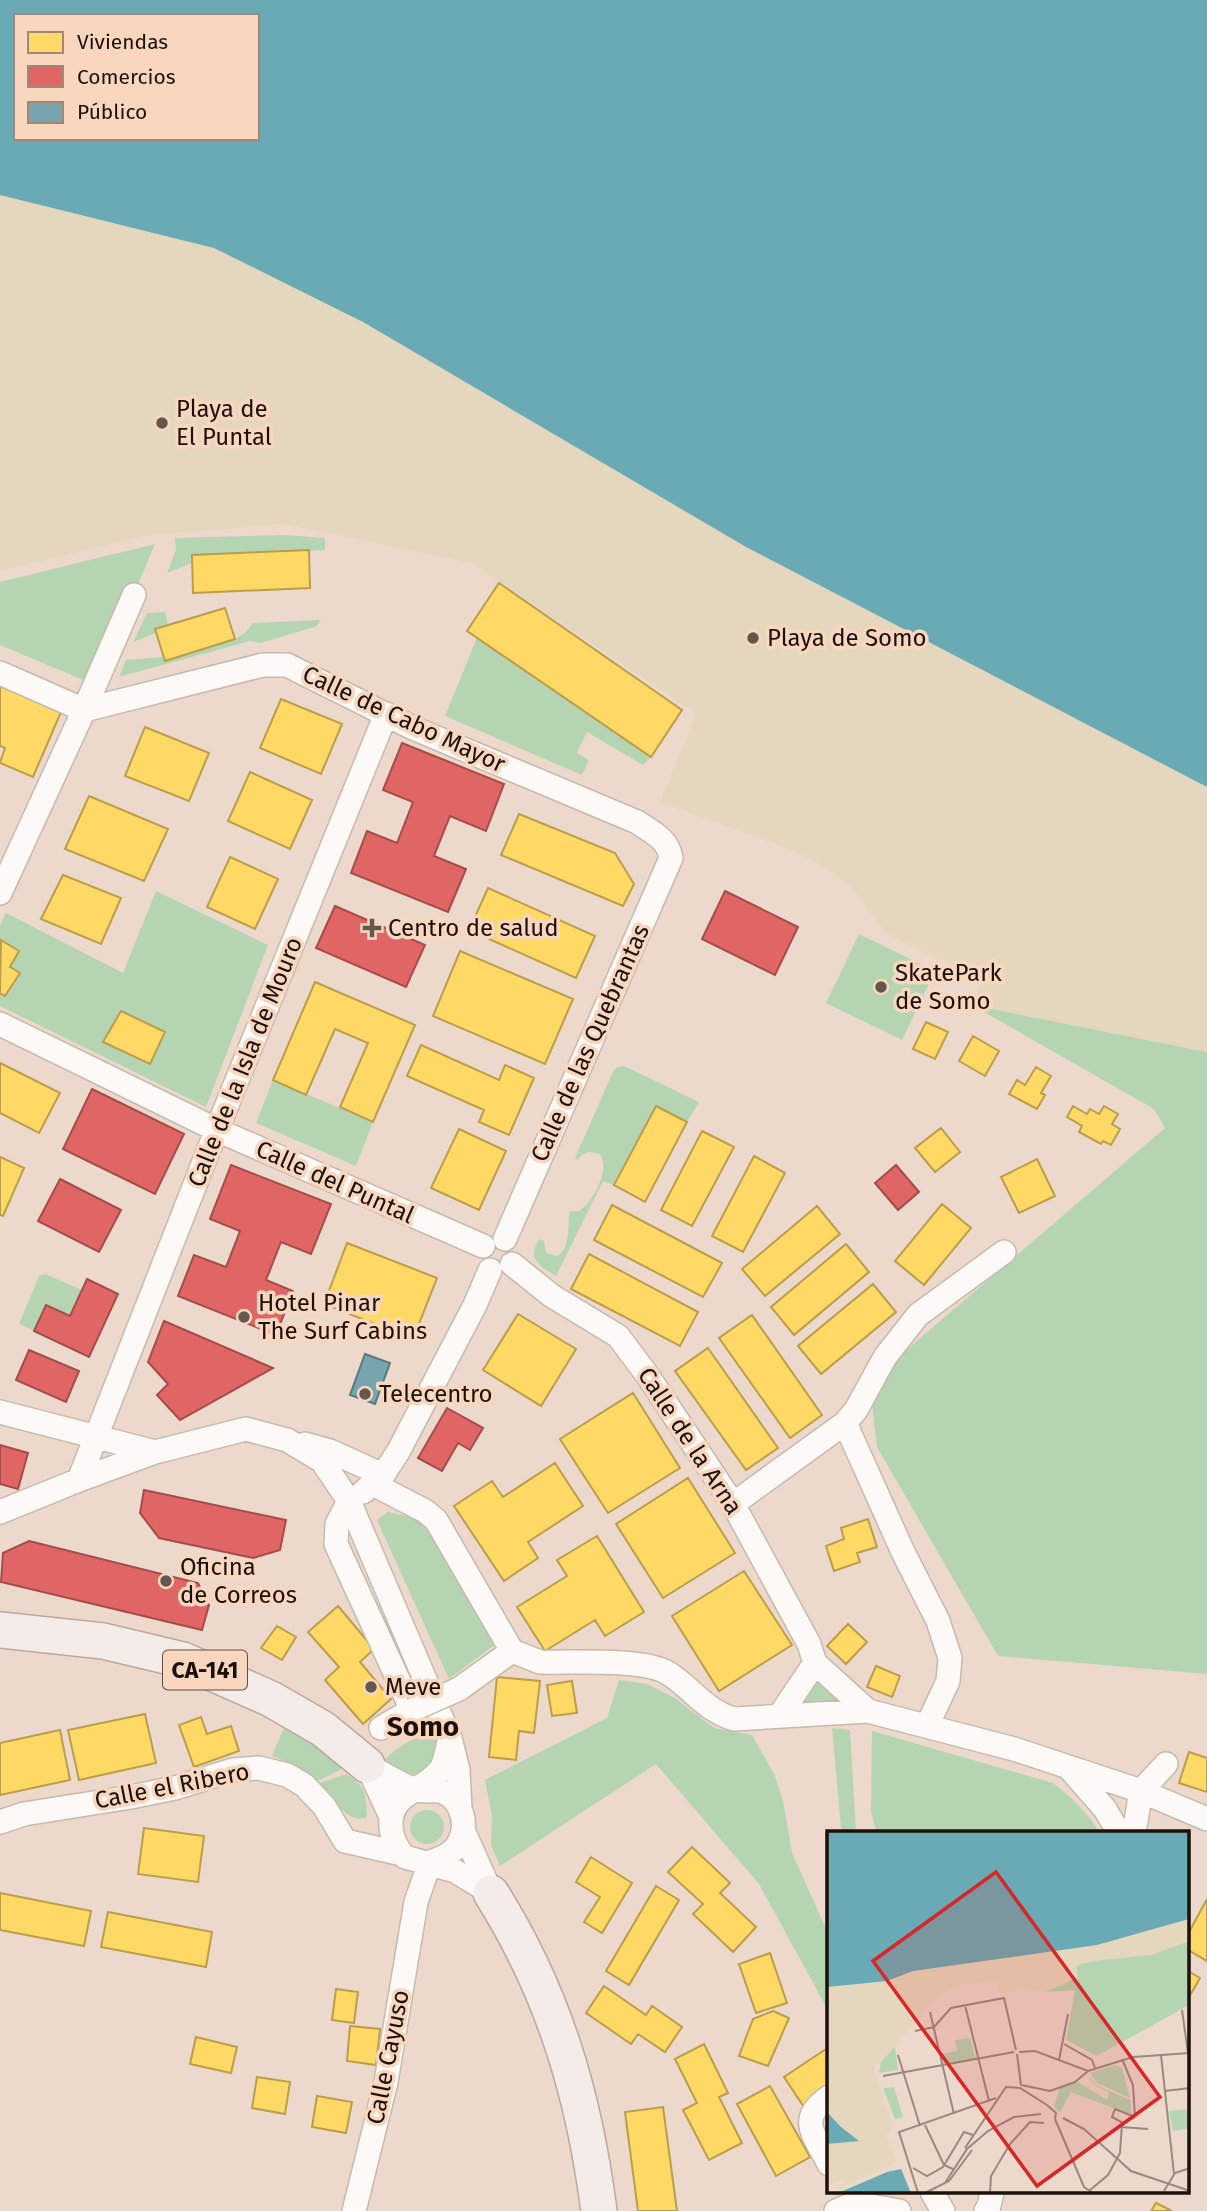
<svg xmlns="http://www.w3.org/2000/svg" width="1207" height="2211" font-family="'Fira Sans',sans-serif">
<rect width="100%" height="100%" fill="#ecd9cc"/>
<path fill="#b5d5b2" d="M284,535L325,538V550L192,555V563L167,573L176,550L175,538Z
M155,544L95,685L0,645V582Z
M165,612L168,625L156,633L133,642L147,613Z
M321,620L317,626L261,643L250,641L119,677L126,660L164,657L165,661L235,639L245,633L253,623Z
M477,638L651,757L643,765L587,732L577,753L589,760L582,775L445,716Z
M156,891L268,945L206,1107L0,1006V926L6,913L123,973Z
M859,934L935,971L902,1040L826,1003Z
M972,1005L1207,1052V1674L998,1656L877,1447L872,1403L897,1358L1165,1128L1154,1109Z
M624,1066L699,1102L687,1122L656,1106L614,1185L603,1181L556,1276C539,1265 527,1260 539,1239L544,1241L546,1253L558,1256C571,1246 567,1226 570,1211H579C593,1202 611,1170 600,1154C590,1151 584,1150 578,1160L575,1158L613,1072L617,1067Z
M273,1080L373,1122L356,1166L256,1123Z
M45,1274L82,1290L70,1316L46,1305L34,1331L19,1324L39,1276Z
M388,1512L416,1518L430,1533L497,1643L449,1679L377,1520Z
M619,1680L647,1684L675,1698L714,1728L752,1735L774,1774L783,1800L792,1853L829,1935V2012L759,1884L656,1764L500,1866L491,1845L492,1816L485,1780L607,1718Z
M818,1682L844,1705L800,1706Z
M286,1723L348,1766L318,1781L297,1766L272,1756Z
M832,1728L850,1730L856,1833H844L841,1827Z
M872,1731L1053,1783C1071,1797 1088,1813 1100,1833H877L871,1812Z
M436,1734C445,1776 413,1785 384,1761C398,1746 415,1735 436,1734Z
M346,1774C367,1787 366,1795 367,1817C348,1826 331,1796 320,1783Z
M410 1827a17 17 0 1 1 34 0a17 17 0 1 1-34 0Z"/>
<path fill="#e5d7bd" d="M0,195L214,247L363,322L746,547L1207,787V1052L972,1005L982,980L886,933L849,884L819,864L792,850L660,802L696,714L472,563L284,524L143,536L0,571Z"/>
<path fill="#6aaab4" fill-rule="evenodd" d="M0,0H1207V787L746,547L363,322L214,248L0,195ZM16,16H257V138H16Z"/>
<path fill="#ffd966" stroke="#bb9d4a" stroke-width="2" d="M309,550L310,588L193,593L192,555Z
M499,583L682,710L651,757L467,631Z
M225,608L235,639L165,661L155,629Z
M0,686L61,712L33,777L0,763L5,748L0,746Z
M281,699L342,724L321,774L260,748Z
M145,727L209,753L189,801L125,776Z
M250,772L312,800L290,849L228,821Z
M89,796L168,829L144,881L65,849Z
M519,814L615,853L634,884L623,906L501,855Z
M230,857L278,879L255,929L207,907Z
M63,875L121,898L101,944L41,919Z
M488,888L595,936L576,978L469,930Z
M1,940L19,951L10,967L20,973L5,996L0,993Z
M460,951L573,999L545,1064L433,1016Z
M315,982L415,1025L373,1122L340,1107L368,1043L335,1029L306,1095L273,1080Z
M121,1011L165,1032L150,1064L103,1042Z
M926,1022L948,1032L935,1059L913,1049Z
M973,1036L999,1051L985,1076L959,1061Z
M421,1045L499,1080L505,1065L534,1078L509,1135L479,1122L484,1110L407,1076Z
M0,1063L60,1093L39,1133L0,1113Z
M1036,1067L1051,1076L1041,1093L1045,1095L1037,1109L1009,1094L1017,1080L1025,1085Z
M656,1106L687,1122L645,1202L614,1185Z
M1073,1106L1087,1114L1090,1109L1099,1114L1104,1106L1118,1114L1112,1124L1120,1129L1111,1145L1103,1141L1101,1144L1079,1132L1082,1126L1067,1117Z
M941,1128L960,1152L935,1172L915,1148Z
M459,1129L506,1151L479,1210L431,1188Z
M702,1131L734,1147L692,1226L661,1210Z
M754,1156L785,1173L743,1252L712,1236Z
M0,1157L24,1168L3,1216L0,1215Z
M1037,1159L1055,1196L1019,1213L1001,1177Z
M942,1204L971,1228L924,1285L895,1261Z
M612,1205L722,1263L703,1297L594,1240Z
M817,1206L840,1234L765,1296L742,1269Z
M347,1243L437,1278L413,1339L324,1304Z
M846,1244L869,1272L794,1335L771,1307Z
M589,1254L698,1312L680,1346L571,1289Z
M873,1284L896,1312L821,1374L798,1346Z
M518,1314L576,1349L541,1406L483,1370Z
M752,1315L822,1415L790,1438L719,1338Z
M708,1348L778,1448L746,1470L675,1371Z
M633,1393L680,1468L608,1513L560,1439Z
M555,1463L583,1506L528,1542L538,1558L504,1581L454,1506L492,1481L503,1497Z
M688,1478L735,1553L663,1598L616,1524Z
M868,1519L877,1547L857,1553L860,1562L834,1571L826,1546L844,1539L841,1528Z
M597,1536L644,1612L605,1636L595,1620L545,1651L517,1607L567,1576L557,1560Z
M744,1571L792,1645L719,1691L672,1616Z
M338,1606L374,1649L360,1662L391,1699L363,1724L325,1680L339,1667L308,1632Z
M848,1624L867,1642L846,1664L827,1646Z
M277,1626L296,1637L282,1660L261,1648Z
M876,1666L900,1676L892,1697L867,1687Z
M497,1677L540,1681L534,1733L519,1731L516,1760L489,1757Z
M572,1681L577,1713L552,1716L547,1685Z
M145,1714L156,1763L79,1780L68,1730Z
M201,1717L207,1734L231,1726L239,1751L194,1767L179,1725Z
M60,1730L70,1780L0,1795V1743Z
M1189,1752L1207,1758V1792L1179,1783Z
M144,1828L204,1836L198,1882L138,1874Z
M692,1847L730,1883L720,1893L756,1927L733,1952L693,1914L703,1904L668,1872Z
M591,1857L632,1883L602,1933L584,1922L600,1897L576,1882Z
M656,1886L679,1900L629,1985L606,1971Z
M0,1893L91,1911L84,1946L0,1930Z
M1207,1899V1961L1188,1950V1934Z
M108,1912L212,1932L206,1967L101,1947Z
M770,1953L787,2003L756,2013L739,1964Z
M1188,1971L1200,1978L1188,1999Z
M604,1986L646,2015L652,2006L682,2027L665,2052L638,2034L631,2044L586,2013Z
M336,1989L358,1992L354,2023L332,2020Z
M773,2011L789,2018L768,2066L739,2056L753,2019Z
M350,2026L380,2029L376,2065L347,2061Z
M196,2037L237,2047L231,2073L190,2064Z
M704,2044L728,2093L719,2097L742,2143L709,2160L683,2110L697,2103L675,2059Z
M829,2047V2090L804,2107L784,2077Z
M257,2077L290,2082L285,2114L252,2108Z
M770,2086L810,2157L776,2176L737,2104Z
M317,2096L352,2102L346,2133L312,2127Z
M663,2107L677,2211H638L625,2112Z
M1156,2203L1172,2211H1151Z"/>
<path fill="#e06666" stroke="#a54c4a" stroke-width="2" d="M402,743L504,784L486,831L450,816L434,856L466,869L448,912L351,873L367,831L397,843L413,802L383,790Z
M725,891L798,927L775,975L702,939Z
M335,906L425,945L406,987L316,948Z
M92,1089L184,1134L155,1194L63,1149Z
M231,1165L331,1204L311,1254L281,1242L266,1280L293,1291L276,1335L178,1296L194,1255L226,1267L240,1231L210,1219Z
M896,1165L919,1192L898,1210L875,1183Z
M60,1179L121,1210L99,1252L38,1221Z
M87,1279L118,1294L89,1357L34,1331L46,1305L70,1316Z
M164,1321L273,1368L180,1420L157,1395L168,1384L148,1362Z
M29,1350L79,1371L66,1402L16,1380Z
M447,1408L483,1428L470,1450L458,1443L442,1471L418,1458Z
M0,1445L28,1453L18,1489L0,1484Z
M144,1490L286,1520L280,1550L253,1558L159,1538L140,1513Z
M29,1541L198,1583L209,1605L202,1630L1,1582L3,1553Z"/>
<path fill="#76a5af" stroke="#5b797d" stroke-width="2" d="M365,1354L390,1363L375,1404L350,1395Z"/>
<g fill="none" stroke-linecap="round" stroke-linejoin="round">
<g stroke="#c7b9ae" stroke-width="26">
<path id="street" d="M0,673L84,710L263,665H287L413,728L637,822C652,832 668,839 671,858L505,1239
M0,893L84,710L134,595
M0,1024L217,1130L483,1246
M512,1264L552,1296L618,1336L648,1376L733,1504L809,1644L815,1663L868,1711L1014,1749L1141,1791L1207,1819
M0,1412L155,1452
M845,1423L903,1552L938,1621L950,1658L948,1681L927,1726
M305,1444L330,1451L383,1475
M79,1480L205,1159L386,714
M373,1484L425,1511L436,1520L512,1651L540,1662C572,1663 642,1658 668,1673C693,1689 704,1710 734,1719L868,1711
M363,1492L383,1475L398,1452L475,1305L490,1270
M349,1501L337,1524L336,1544L412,1710L381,1728
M733,1504L845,1423L856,1410L885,1357L918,1315L1004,1252
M0,1512L79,1480L155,1452L246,1429L287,1440L322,1461L349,1501L450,1738L458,1770L460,1808
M459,1689L512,1651
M780,1715L815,1663
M450,1738C447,1747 446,1762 440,1770C431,1782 416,1788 404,1797C384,1812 389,1841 405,1857L455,1871L491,1893
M367,1765C383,1773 400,1785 417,1790C424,1792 432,1790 439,1791C458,1795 467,1818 462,1835C457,1852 445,1857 430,1862
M367,1765L391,1817
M1069,1768L1105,1809L1119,1833
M0,1822L24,1814L131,1797L175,1788L233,1770L259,1768L287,1775L304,1785L324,1806L345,1841
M463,1830L491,1893
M1134,1833L1141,1791L1166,1764
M345,1841L402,1854
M829,2097C796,2119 815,2136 829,2164
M932,2192L943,2211
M354,2211L386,2082L416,1902L430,1862
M836,2211L855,2203L899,2211
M986,2211L989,2206L992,2192"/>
</g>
<g stroke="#bda89e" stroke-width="38">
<path id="primary" d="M0,1630L103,1641L183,1660L271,1699L323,1729L367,1765
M491,1893C554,1993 584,2095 599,2211"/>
</g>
<use href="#street" stroke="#fcf9f7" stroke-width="23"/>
<use href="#primary" stroke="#f4ece8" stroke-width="35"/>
<g stroke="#c7b9ae" stroke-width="26" stroke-linecap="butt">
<path id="street-bridge" d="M412,1710L459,1689"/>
</g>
<use href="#street-bridge" stroke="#fcf9f7" stroke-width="23"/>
</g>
<g fill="#65574d" stroke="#f9d7bf" stroke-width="2.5">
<circle cx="162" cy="423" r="7"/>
<circle cx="753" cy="638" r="7"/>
<path d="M368.5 917.5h7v7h7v7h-7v7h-7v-7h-7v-7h7z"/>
<circle cx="881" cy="987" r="7"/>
<circle cx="244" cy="1317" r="7"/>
<circle cx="365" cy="1394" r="7"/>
<circle cx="166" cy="1581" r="7"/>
<circle cx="371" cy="1687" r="7"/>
</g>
<g text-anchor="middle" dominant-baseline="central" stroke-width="7" stroke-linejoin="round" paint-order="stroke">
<rect fill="#f9d7bf" stroke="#5e4c40" stroke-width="2" x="163" y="1650.5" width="84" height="39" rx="5"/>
<g font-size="23" font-weight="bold" fill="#1c1109">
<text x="205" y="1670">CA-141</text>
</g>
<g font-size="24" fill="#1c1109" stroke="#f9d7bf" text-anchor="start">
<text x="176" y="409">Playa de<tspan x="176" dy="28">El Puntal</tspan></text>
<text x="767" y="638">Playa de Somo</text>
<text x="388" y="928">Centro de salud</text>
<text x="895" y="973">SkatePark<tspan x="895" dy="28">de Somo</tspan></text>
<text x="258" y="1303">Hotel Pinar<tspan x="258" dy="28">The Surf Cabins</tspan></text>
<text x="379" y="1394">Telecentro</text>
<text x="180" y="1567">Oficina<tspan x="180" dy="28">de Correos</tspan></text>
<text x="385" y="1687">Meve</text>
</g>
<g font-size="24" fill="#1c1109" stroke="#f9d7bf">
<text transform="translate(404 719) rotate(25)">Calle de Cabo Mayor</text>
<text transform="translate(590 1043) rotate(-66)">Calle de las Quebrantas</text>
<text transform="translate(245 1062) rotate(-68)">Calle de la Isla de Mouro</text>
<text transform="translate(335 1182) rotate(24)">Calle del Puntal</text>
<text transform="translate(690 1441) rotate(57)">Calle de la Arna</text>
<text transform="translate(172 1786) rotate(-11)">Calle el Ribero</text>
<text transform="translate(388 2057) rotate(-79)">Calle Cayuso</text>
</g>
<g font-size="28" font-weight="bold" fill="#1c1109" stroke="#f9d7bf">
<text x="423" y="1726">Somo</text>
</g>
</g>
<g transform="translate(827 1831)">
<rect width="362" height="362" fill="#ecd9cc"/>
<path d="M362,110V174L270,225L239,209L248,159L219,161L250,146L249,134L294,124H324ZM143,207L149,228L116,233L114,223L130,220L128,209ZM68,215L71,239L52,242L54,231ZM288,234L295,237L303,267L270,252L263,242ZM261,244L269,254L303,269L305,284L244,261L233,282L227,276L233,256L251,251L280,269L282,261L267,254ZM67,256L76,286L68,288L56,257ZM362,278V297L346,300L342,280Z" fill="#b5d5b2"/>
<path d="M362,88V110L324,124L257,131L249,135L251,146L219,161L193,158L172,163L169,151L136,153L114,163L47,237L64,289L65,299L59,304L70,330L9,361L17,349L0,354V313L31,310L0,281V156L60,150L86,140L270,114Z" fill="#e5d7bd"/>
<path d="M0,0H362V88L270,114L86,140L60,150L0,156ZM0,281L14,296L32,310L0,313ZM74,338L84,362H11L60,341Z" fill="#6aaab4"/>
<path fill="none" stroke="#6aaab4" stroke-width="3.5" d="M55,362L66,353L69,341"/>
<path fill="none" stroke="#99897e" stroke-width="2" d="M138,174L162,270M355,179L361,222M103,181L127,283M88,200L107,196L124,177L177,167L189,219M237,213L265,229L268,237M192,221L208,220L261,240L306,226L363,222M190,223L194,254M71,224L93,295M334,224L347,343M295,228L306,254L308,286M232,229L241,183M56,245L187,221M194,254L223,260L248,251L261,240M338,260L363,257M236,287L257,298L304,340L363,360M228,288L257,356L266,362M296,292L285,286L288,278L308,286M98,294L117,334L126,338M294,296L321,298M138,317L179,256L193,257L220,274L229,282L228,288M86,337L100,345L116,336L137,301L146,304M118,352L140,318L161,300L187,286L214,283M263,359L281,344L293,322L295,292L308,286M337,360L348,342L363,337M91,362L72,301L169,267M98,362L122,350L145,319M163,362L164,345L183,313L203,291L217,292"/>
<path fill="#d62828" fill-opacity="0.15" stroke="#d62828" stroke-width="3.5" d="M169,41L333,266L210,355L46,130Z"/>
<rect width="362" height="362" fill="none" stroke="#1c1109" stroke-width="3.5"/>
</g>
<rect x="14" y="14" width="245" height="126" fill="#f9d7bf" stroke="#a18876" stroke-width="2"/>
<rect x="28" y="32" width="35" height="21" fill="#ffd966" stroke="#a18876" stroke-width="2"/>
<text x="77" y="49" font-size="21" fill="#1c1109">Viviendas</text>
<rect x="28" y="66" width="35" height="21" fill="#e06666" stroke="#a18876" stroke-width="2"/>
<text x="77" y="84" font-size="21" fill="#1c1109">Comercios</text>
<rect x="28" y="102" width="35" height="21" fill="#76a5af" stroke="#a18876" stroke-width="2"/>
<text x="77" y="119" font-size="21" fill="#1c1109">Público</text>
</svg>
